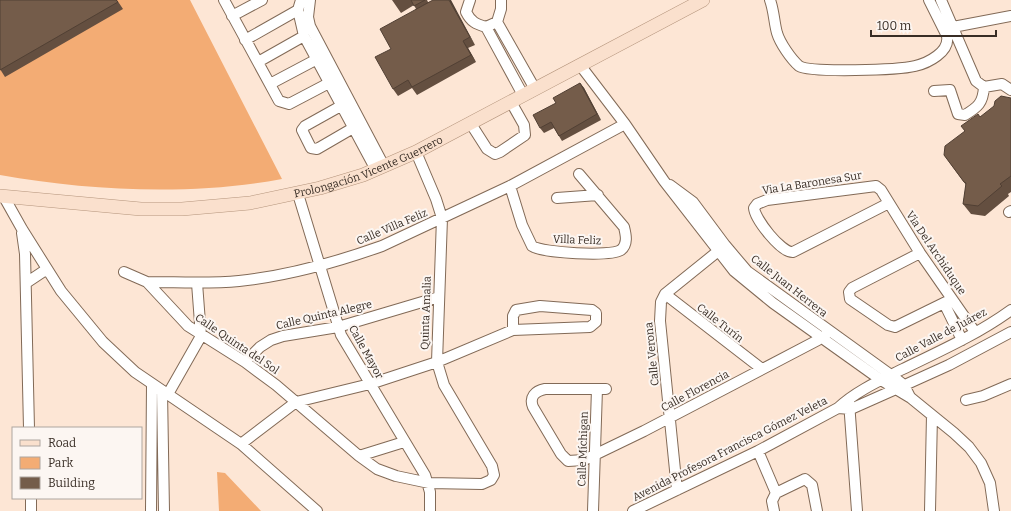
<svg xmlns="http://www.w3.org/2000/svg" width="1011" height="511" font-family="Bitter,serif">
<rect width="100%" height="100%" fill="#fde6d5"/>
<path fill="#f3ac74" d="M0,0H190L282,179C193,196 89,191 0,175Z
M217,472L225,473L261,511H219Z"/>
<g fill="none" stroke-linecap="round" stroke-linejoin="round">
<g stroke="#826a57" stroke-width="12">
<path id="minor" d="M224,0L279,101L289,104L329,83
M301,0L298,10L304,36L376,170
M310,0L308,17L310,26L384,166
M470,0L466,12C471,22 476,24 486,27L497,22L501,9V0
M770,0C774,11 774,22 777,33C780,43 791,59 799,66C810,73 899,70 915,66C928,63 950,52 947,36L929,0
M941,0L976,81L984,87L1002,84L1011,90
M232,16L262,0
M497,22L535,89
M486,27L523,95
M953,27L1011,16
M245,40L298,10
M258,62L304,36
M580,65L625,124L664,181L734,271L773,303L881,380L911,398L954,433L969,447L981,463L990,483L994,511
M270,84L321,57
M934,91L950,90L958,114L965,115C978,107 983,103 984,87
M348,102L305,126L302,130L311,148L317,149L360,124
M471,124L487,149L495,154L500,152L525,135L524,125L511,102
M670,185L693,202L725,245L747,271L891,375L904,385L910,397
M510,186L522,225L532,246C543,253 610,257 621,250C628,244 626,235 624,227L579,174
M298,194L341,335L425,475L430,492V511
M4,197L22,229L61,291L103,342L135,372L241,444L317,511
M557,198L598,195
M889,203L793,252C781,253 755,219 754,208L757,204L767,200L876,186L881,190L920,253L975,332
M1009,212L1011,211
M22,233L25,254L29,428
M920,253L852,288L849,292L850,299L888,325L895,327L952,299
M124,272L147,282L188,326L245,362L276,385L359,456L377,469L396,476L429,483L482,484L491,480L494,475L492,466L444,385L437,362L442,218L436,199L416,152
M147,282C178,282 209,284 239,281C287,276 337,262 382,246L510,186L625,124
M26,283L47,269
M665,294L762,369
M944,303L962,340
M540,306L592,310L596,313V322L590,327L513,330V316L516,310Z
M245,362L260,347L271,340L283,336L338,327L439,297
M606,389H545C535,391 529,397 533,407L561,454L568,461L584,460L644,431L818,340L829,332
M162,391L164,511
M168,394L201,336L197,283
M966,400L983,396L1011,384
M849,402L857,511
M838,408L851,409L896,389L949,365L1011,332
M241,444L296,402L370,384L437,362L513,330
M758,451L776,493
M359,456L404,442
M677,490L660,321L661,302L665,294L722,248
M31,498V511
M151,511L152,384
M593,511L597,389
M633,511L758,451L838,408C856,391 881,380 903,369C940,351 978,334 1011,310
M774,511L772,501L776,493L805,479L812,485L817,511
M930,511L932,415"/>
</g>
<g stroke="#b4947c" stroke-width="14">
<g id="major">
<path id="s1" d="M0,196L141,209H182L250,203L320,188L363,175L416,152L703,0"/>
</g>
</g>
<use href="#minor" stroke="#fff" stroke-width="10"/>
<use href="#major" stroke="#fae0cd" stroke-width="13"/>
</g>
<path fill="#644f40" d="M0,0H117L123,9L5,77L0,69Z
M392,0H427L428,2L449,0L475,45L468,48L476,62L417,95L412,88L398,96L393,89L391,49L416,9L414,5L401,13Z
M580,83L584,88L601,120L562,141L554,128L544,133L540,128L556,103Z
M1011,98V192L1008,194L1009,196L985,216L971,214L963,204L966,185L944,155L965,131L980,117Z"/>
<path fill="#514034" d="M449,0H451L475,45L470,37Z
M463,41L468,48L476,62L471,55Z
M580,83L584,88L601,120L597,114Z"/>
<path fill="#745c4a" stroke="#514034" d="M0,0H116L118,2L0,70Z
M411,0H425L414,6Z
M433,0H449L470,37L463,41L471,55L412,87L408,80L393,89L375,57L391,49L380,29Z
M580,83L597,114L559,136L551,122L540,128L533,115L556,103L553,98Z
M1001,96L1011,98V176L1000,184L1002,186L978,206L963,204L966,183L964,182L944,155L945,146L965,131L961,126L978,114L980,117L994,106L995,101Z"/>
<g text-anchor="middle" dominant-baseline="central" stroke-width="4" stroke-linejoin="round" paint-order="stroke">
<g font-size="11" fill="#382d25" stroke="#fcf6f2">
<text stroke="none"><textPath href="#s1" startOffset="375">Prolongación Vicente Guerrero</textPath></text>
<text transform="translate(812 183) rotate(-9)">Via La Baronesa Sur</text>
<text transform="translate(392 227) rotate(-23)">Calle Villa Feliz</text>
<text transform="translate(577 240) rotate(2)">Villa Feliz</text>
<text transform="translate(936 253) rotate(56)">Via Del Archiduque</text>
<text transform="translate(789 286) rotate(38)">Calle Juan Herrera</text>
<text transform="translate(426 313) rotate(-88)">Quinta Amalia</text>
<text transform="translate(324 315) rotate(-13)">Calle Quinta Alegre</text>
<text transform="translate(720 323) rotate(38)">Calle Turín</text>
<text transform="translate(941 335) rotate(-28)">Calle Valle de Juárez</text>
<text transform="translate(237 344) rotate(34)">Calle Quinta del Sol</text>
<text transform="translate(366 352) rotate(61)">Calle Mayor</text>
<text transform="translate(652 354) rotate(-96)">Calle Verona</text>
<text transform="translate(695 391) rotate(-28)">Calle Florencia</text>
<text transform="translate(583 449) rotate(-88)">Calle Míchigan</text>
<text transform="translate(730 449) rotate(-27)">Avenida Profesora Francisca Gómez Veleta</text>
</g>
</g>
<rect x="12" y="427" width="130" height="72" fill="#fcf6f2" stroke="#aea6a0"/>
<rect x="20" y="440" width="20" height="6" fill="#fae0cd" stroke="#aea6a0"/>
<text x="48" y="447" font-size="12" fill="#382d25">Road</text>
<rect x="20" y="457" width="20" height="12" fill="#f3ac74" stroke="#aea6a0"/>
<text x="48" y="467" font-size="12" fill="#382d25">Park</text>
<rect x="20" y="477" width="20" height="12" fill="#745c4a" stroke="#aea6a0"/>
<text x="48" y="487" font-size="12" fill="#382d25">Building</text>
<path d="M871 30v6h125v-6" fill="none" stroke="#382d25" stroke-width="2"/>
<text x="877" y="30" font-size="12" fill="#382d25" stroke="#fcf6f2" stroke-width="3" paint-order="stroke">100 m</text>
</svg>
